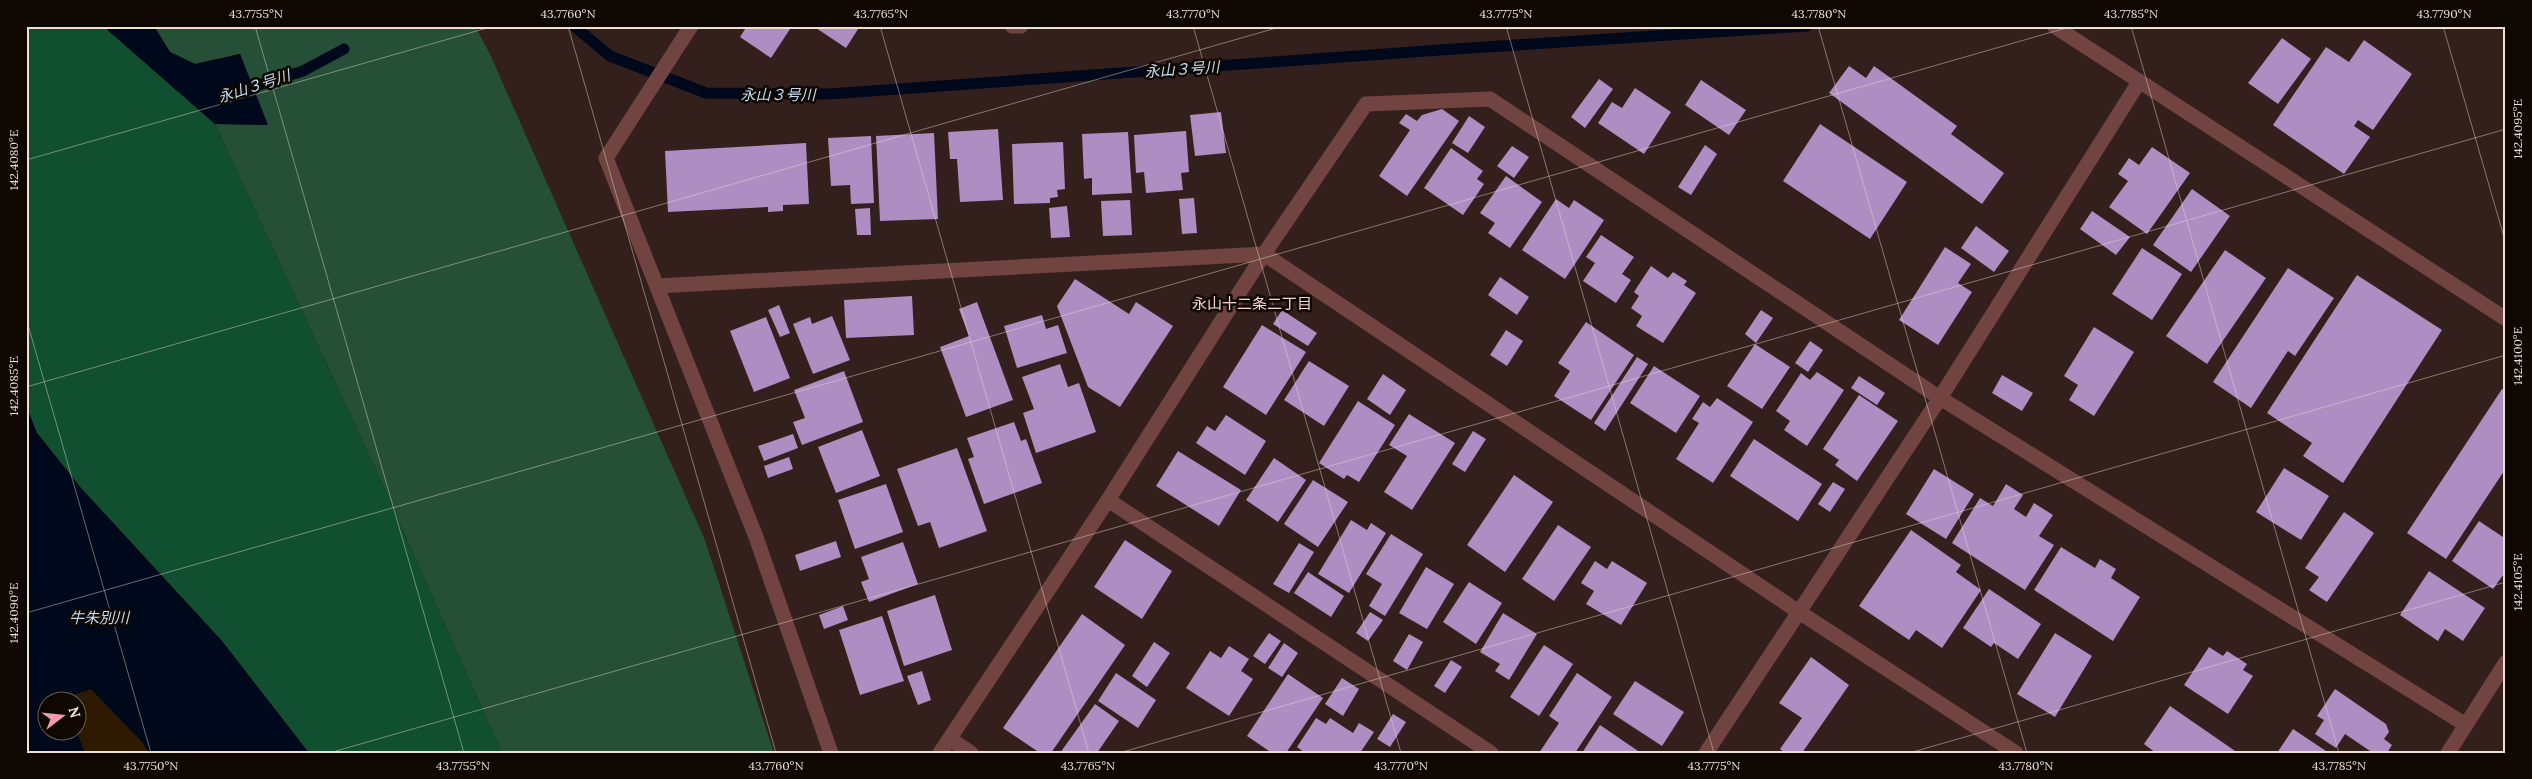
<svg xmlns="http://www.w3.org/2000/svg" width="2532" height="779" font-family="Lora,'Noto Sans JP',serif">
<rect width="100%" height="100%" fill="#2d1a00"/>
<path fill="#33201c" d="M475,26H2506V753H774L705,540L490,54Z"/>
<path fill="#254f37" d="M154,26H475L490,54L705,540L774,753H502L375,468L215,124L267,125L240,54L195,64L170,52Z"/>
<path fill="#105031" d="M26,26H103L215,124L375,468L502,753H309L222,641L81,488L37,433L26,406Z"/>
<path fill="#00081b" d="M103,26H154L170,52L195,64L240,54L268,125L215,124Z
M26,406L37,433L81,488L222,641L309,753H148L143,743L91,689L67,697L68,701L48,702V732H77L85,753H28L26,747Z"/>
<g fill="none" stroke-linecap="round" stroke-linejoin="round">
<path stroke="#00081b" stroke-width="11" d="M574,26L610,56L706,93L829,94L1440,50L1807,26
M240,91L303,71L344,49"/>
</g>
<path fill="#ad8dc2" d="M747,26H792L771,58L740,37Z
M813,26H860L846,48Z
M2282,38L2311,59L2278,104L2248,83Z
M2364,40L2412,74L2373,130L2358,120L2354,126L2370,137L2344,174L2273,125L2326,47L2349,62Z
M1849,66L1866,78L1874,66L1957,126L1951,134L2004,173L1982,204L1829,93Z
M1599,79L1613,89L1585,128L1571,117Z
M1701,80L1746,110L1729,135L1685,105Z
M1635,88L1671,112L1644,154L1598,123L1612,102L1622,108Z
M1442,109L1459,121L1407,196L1379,176L1410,130L1399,123L1406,114L1417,121L1422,115Z
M1221,112L1226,153L1195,156L1190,115Z
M1469,116L1485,127L1468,153L1452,143Z
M1820,124L1907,182L1870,239L1783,181Z
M998,129L1003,200L960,202L957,159H950L948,132Z
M1186,131L1189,172L1181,173L1183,190L1146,193L1144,172L1136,173L1134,135Z
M1128,132L1132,193L1092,195V178L1084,179L1082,134Z
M934,133L938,219L880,221L876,136Z
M871,136L874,203L851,204L850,185L831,186L828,138Z
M1063,142L1065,189L1057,190L1058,197L1050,198V203L1014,204L1012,144Z
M806,143L809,204L783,205V211L768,212V207L668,212L665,151Z
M1705,145L1717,154L1691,195L1678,187Z
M1512,146L1529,157L1514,178L1497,166Z
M2152,147L2190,173L2147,234L2109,207L2128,181L2118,174L2129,158L2139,165Z
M1451,148L1483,171L1477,179L1484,184L1463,215L1424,188Z
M1506,176L1542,202L1510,248L1488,233L1495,223L1480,213Z
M2192,189L2230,216L2191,272L2153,245Z
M1194,198L1197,233L1182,234L1179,199Z
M1556,199L1569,208L1574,200L1604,220L1565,279L1522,250Z
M1130,200L1132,235L1103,236L1101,201Z
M1067,206L1070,237L1051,238L1049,208Z
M870,208L871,235H857L855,209Z
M2092,211L2130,237L2116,255L2080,229Z
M1976,226L2009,251L1994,272L1961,248Z
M1601,235L1634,257L1622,274L1631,280L1616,303L1583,281L1595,263L1586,257Z
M1945,247L1971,264L1958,283L1972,292L1938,345L1899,320Z
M2142,248L2182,274L2152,320L2112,294Z
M2225,250L2266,278L2207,364L2166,336Z
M1651,266L1668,278L1673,272L1687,281L1684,285L1696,293L1663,343L1636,326L1642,316L1631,308L1639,296L1634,292Z
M2288,268L2334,298L2295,356L2288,351L2251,408L2213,382Z
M2357,275L2442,330L2343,483L2303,456L2312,443L2267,413Z
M1500,277L1529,297L1517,315L1488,295Z
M1075,279L1129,314L1136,302L1173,326L1120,407L1088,387L1057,306Z
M912,296L914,335L846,338L844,300Z
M977,302L1013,400L966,417L940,347L969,336L959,309Z
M779,305L790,333L780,337L768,310Z
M1282,310L1317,333L1308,346L1273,324Z
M1761,310L1773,318L1756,343L1745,334Z
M1042,315L1046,329L1058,325L1067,353L1017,368L1004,326Z
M832,316L850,360L813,374L793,324L810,317L812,324Z
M766,317L790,378L754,392L730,331Z
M1586,322L1634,355L1591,420L1554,396L1570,371L1558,363Z
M1262,325L1306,352L1266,415L1223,387Z
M2094,327L2134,352L2094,416L2069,400L2078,385L2064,376Z
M1506,330L1523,341L1507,366L1490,355Z
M1810,341L1823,350L1808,372L1795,363Z
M1755,344L1790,367L1762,409L1727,386Z
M1637,357L1648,364L1605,431L1594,423Z
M1309,361L1349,386L1324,426L1284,400Z
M1060,364L1068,387L1079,383L1096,432L1036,453L1023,413L1034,409L1022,377Z
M1654,366L1700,396L1676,433L1630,403Z
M844,371L863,422L802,445L793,422L805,418L794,390Z
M1817,372L1844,390L1807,446L1784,430L1790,421L1776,411L1801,373L1810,380Z
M1383,374L1406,390L1390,415L1367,399Z
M2002,375L2033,393L2022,411L1992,393Z
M1859,376L1885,393L1877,405L1851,388Z
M2502,389L2506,391V468L2446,559L2407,533Z
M1859,395L1898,421L1857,481L1835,465L1839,460L1823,449Z
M1717,398L1753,422L1713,483L1676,459L1699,423L1692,419L1703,402L1710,407Z
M1358,401L1395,425L1359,482L1347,475L1344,479L1319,463Z
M1409,414L1455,443L1412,510L1384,492L1407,456L1389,445Z
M1226,415L1266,441L1245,475L1196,443L1207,426L1215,431Z
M1014,422L1021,441L1026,439L1042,483L984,504L968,459L974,457L967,438Z
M862,430L880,476L836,493L818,447Z
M1473,431L1486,439L1465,472L1452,464Z
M793,434L798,448L764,461L758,446Z
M1754,439L1822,484L1798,521L1730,476Z
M957,448L987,531L939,548L930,522L918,526L897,469Z
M1178,451L1241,490L1219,526L1156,486Z
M789,457L793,469L768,478L764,466Z
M1274,458L1306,480L1278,522L1246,500Z
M2284,468L2329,496L2301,540L2256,512Z
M1934,469L1974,494L1946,539L1906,514Z
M1514,475L1553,502L1505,572L1467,545Z
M1313,480L1348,502L1318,547L1284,524Z
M1833,482L1845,489L1830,512L1818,504Z
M886,484L903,532L855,549L838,500Z
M2006,484L2023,495L2014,509L2026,517L2034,503L2053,515L2039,536L2054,545L2025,590L1952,543L1980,498L1993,506Z
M2344,512L2374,533L2327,602L2309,590L2319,577L2305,568Z
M1351,520L1367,530L1371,523L1386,533L1349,593L1318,574Z
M2479,521L2506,539V571L2493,589L2452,561Z
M1558,525L1591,547L1554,601L1522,579Z
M1911,530L1961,565L1956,572L1981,590L1942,648L1916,630L1909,640L1859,606Z
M1391,534L1423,554L1385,616L1369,606L1382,584L1366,574Z
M1125,540L1172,571L1142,619L1094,587Z
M836,541L841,557L800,571L795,555Z
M903,542L918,584L869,602L861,582L869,579L861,557Z
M1299,543L1314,552L1289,593L1273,584Z
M2061,547L2095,568L2100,559L2116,569L2111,578L2140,597L2113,641L2034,590Z
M1595,561L1607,569L1612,561L1647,583L1621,625L1586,604L1594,591L1581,583Z
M1426,567L1454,584L1427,629L1399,613Z
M2429,571L2485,608L2463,641L2445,629L2438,641L2400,615Z
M1308,572L1344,596L1331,617L1294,593Z
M1469,582L1502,603L1476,644L1443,622Z
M1989,589L2041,624L2018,659L1994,643L1991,647L1963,628Z
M935,595L952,650L904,666L887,611Z
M843,606L848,620L824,629L819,615Z
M1370,612L1383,620L1368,641L1356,633Z
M1503,613L1537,634L1509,680L1495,671L1500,664L1480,652Z
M1082,614L1125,645L1051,753H1040L1003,728Z
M882,616L904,681L860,695L839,630Z
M1269,633L1281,641L1265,664L1253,656Z
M2055,633L2092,656L2055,717L2017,694Z
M1409,634L1423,642L1407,670L1393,661Z
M1154,642L1170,653L1147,687L1132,676Z
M1284,643L1298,653L1282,677L1268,668Z
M1544,645L1573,664L1539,716L1510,697Z
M1229,646L1249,659L1241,671L1253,679L1229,716L1186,688L1210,651L1221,658Z
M2209,647L2223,656L2227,651L2247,664L2243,670L2253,676L2228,714L2184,685Z
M1811,657L1849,685L1802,753H1785L1780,749L1802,718L1779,703Z
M1451,660L1462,667L1445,693L1434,686Z
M922,671L931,700L918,705L907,676Z
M1116,673L1156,700L1138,728L1098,701Z
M1577,673L1612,697L1575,753H1539L1559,723L1549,716Z
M1288,674L1323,698L1286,753H1272L1247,736Z
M1342,678L1359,689L1343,716L1325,704Z
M1635,681L1684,712L1662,746L1613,714Z
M2335,689L2386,724L2389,732L2384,739L2392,745L2387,753H2373L2345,734L2336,748L2315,734L2324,720L2317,716Z
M1095,704L1119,721L1097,753H1060Z
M2170,706L2238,753H2156L2144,744Z
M1393,714L1406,722L1390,747L1377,739Z
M1316,718L1326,724L1330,718L1353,733L1359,723L1374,732L1360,753H1305L1297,747Z
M1600,725L1641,753H1582Z
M2293,729L2329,753H2277Z"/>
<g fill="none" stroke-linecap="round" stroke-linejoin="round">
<path stroke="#714441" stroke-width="15" d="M691,26L606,158L756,537L831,753
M1012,26H1021
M2054,26L2506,319
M657,286L1264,254L1799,612L2016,753
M1108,500L1491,753
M950,739L971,753
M940,753L1108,500L1264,254L1366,104L1490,99L1940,398L2466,725
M1706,753L1940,398L2139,82
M2448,753L2506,662"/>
</g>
<path fill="none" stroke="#ede1d1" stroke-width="1" stroke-opacity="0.45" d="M255,26L464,753M568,26L776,753M880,26L1089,753M1193,26L1401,753M1506,26L1714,753M1818,26L2027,753M2131,26L2339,753M2443,26L2506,244M26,160L494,26M26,318L151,753M26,387L1283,26M26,613L2073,26M329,753L2506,129M1119,753L2506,355M1909,753L2506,582"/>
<g text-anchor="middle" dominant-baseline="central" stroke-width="5" stroke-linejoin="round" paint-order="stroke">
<g font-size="15" font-style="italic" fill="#c2ddf6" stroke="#0f0701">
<text transform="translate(1182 69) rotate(-4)">永山３号川</text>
<text transform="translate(254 86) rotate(-18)">永山３号川</text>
<text x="778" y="94">永山３号川</text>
<text x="99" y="617">牛朱別川</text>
</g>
<g font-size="15" fill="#f8d5dd" stroke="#0f0701">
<text x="1252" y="303">永山十二条二丁目</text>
</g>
</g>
<rect width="2532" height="779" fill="none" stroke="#0f0701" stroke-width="55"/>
<g transform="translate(62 716) rotate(74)"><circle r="24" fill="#0f0701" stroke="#685e54"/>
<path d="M0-4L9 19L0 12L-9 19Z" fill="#f19ab0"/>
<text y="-8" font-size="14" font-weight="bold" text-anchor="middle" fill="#ede1d1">N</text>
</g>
<rect x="28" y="28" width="2476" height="724" fill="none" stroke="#ede1d1" stroke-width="2"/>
<g font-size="12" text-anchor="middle" fill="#ede1d1">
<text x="256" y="18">43.7755°N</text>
<text x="568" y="18">43.7760°N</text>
<text x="881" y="18">43.7765°N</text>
<text x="1193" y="18">43.7770°N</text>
<text x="1506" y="18">43.7775°N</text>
<text x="1819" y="18">43.7780°N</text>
<text x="2131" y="18">43.7785°N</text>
<text x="2444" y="18">43.7790°N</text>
<text transform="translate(2518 129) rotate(-90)" y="4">142.4095°E</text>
<text transform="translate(14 160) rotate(-90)" y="4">142.4080°E</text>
<text transform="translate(2518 356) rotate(-90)" y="4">142.4100°E</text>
<text transform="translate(14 386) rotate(-90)" y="4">142.4085°E</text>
<text transform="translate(2518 582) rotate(-90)" y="4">142.4105°E</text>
<text transform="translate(14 613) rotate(-90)" y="4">142.4090°E</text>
<text x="151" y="770">43.7750°N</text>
<text x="463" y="770">43.7755°N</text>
<text x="776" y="770">43.7760°N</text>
<text x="1088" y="770">43.7765°N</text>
<text x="1401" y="770">43.7770°N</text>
<text x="1714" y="770">43.7775°N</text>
<text x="2026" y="770">43.7780°N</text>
<text x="2339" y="770">43.7785°N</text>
</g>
</svg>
